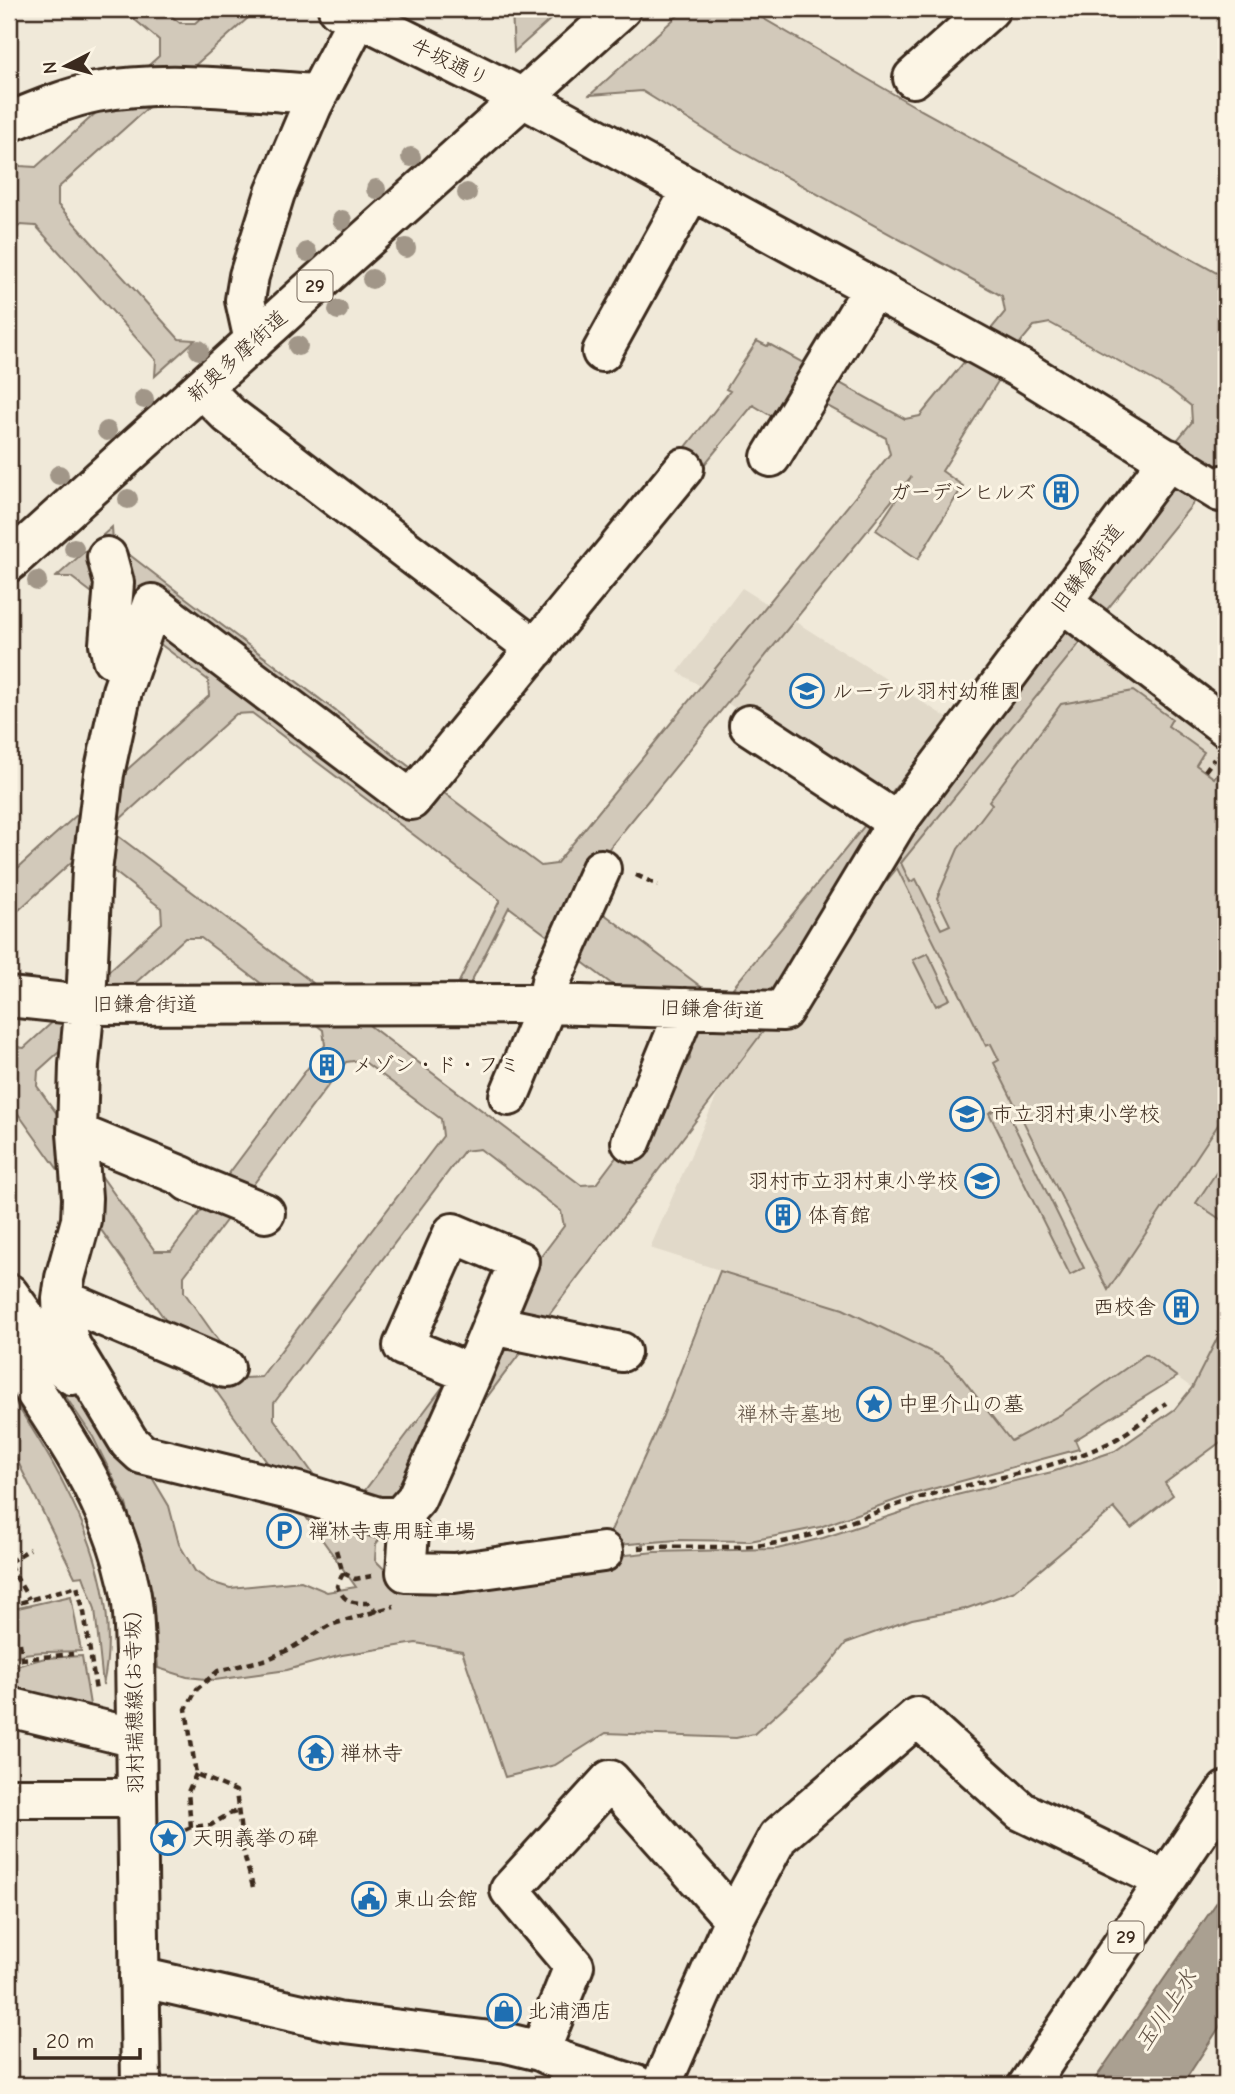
<svg xmlns="http://www.w3.org/2000/svg" width="1235" height="2094" font-family="'Comic Neue','Klee One',sans-serif">
<rect width="100%" height="100%" fill="#f0e9d9"/>
<filter id="ink" filterUnits="userSpaceOnUse"><feTurbulence type="fractalNoise" baseFrequency=".0143" numOctaves="2"/><feDisplacementMap in="SourceGraphic" scale="14" xChannelSelector="R" yChannelSelector="G"/><feConvolveMatrix kernelMatrix="1 2 1 2 8 2 1 2 1" color-interpolation-filters="sRGB"/></filter>
<g filter="url(#ink)">
<path fill="#e1d9c9" d="M742,588L949,719L886,803L678,672Z
M1092,644L1226,745V1321L1192,1388L1146,1354L1060,1415L1011,1442L952,1365L843,1309L650,1248L749,1022L862,910L1077,647Z"/>
<path fill="#d2c9ba" stroke="#867a6c" stroke-width="2" fill-rule="evenodd" d="M122,9H163L180,23H195L211,9H258L58,188V205L179,339L195,340L155,376L156,360L36,226L20,225L9,236V154L20,166L36,167L159,56V40Z
M512,9H562L514,52Z
M685,9H747L921,110L1226,278V463L901,863L910,882L916,879L941,929L950,925L937,898L958,849L992,804L989,801L1061,704L1133,691L1172,719L1168,726L1204,752L1196,765L1214,778L1226,761V1113L1108,1290L994,1063L999,1060L991,1044L986,1046L897,868L762,1033L376,1544L375,1560L394,1579L655,1552L777,1549L823,1538L948,1497L1052,1472L1115,1451L1175,1409L1192,1388L1226,1321V1438L1165,1483L1173,1495L1131,1528L1114,1508L1015,1591L965,1609L912,1619L846,1643L824,1671L754,1734L736,1738L606,1733L555,1765L505,1777L462,1651L416,1643L342,1655L287,1670L215,1680L187,1677L158,1668L153,1597L126,1504L93,1437L53,1378L58,1374L144,1464L169,1506L179,1544L195,1571L211,1582L230,1588L301,1581L327,1592L356,1587L9,1101V1046L24,1048L162,923L161,908L93,855L77,857L9,919V876L209,696L208,680L71,577H56L112,527L113,542L166,583L541,866L556,864L890,454L886,438L800,391L781,422L753,405L704,465L682,452L730,391L726,389L757,341L767,346L769,344L905,419L920,416L1005,312L1002,296L736,149L642,91L590,95ZM1050,323L1171,390L1191,406L1192,422L728,994L712,995L583,898L581,883L911,477L876,530L918,559L963,486L942,471L1002,375L996,372L1034,326ZM252,713L500,900L458,984H470L509,907L689,1042L690,1059L596,1184L581,1185L118,836V821L236,714ZM185,938H201L323,1030L325,1045L171,1251H155L37,1086L38,1071ZM362,1060L441,1119L443,1136L261,1377L245,1378L184,1292V1276L346,1062ZM480,1149L561,1211L564,1226L353,1506H336L274,1419V1403L464,1151Z
M928,953L950,999L936,1006L913,960Z
M1004,1105L1084,1268L1070,1275L989,1113Z
M1226,1158V1223L1196,1203Z
M720,1271L843,1309L940,1356L952,1365L1011,1441L1060,1415L1146,1354L1177,1377L1075,1440L1079,1449L910,1495L820,1527L776,1536L750,1541L677,1540L604,1546L662,1418Z
M9,1393C64,1476 126,1581 103,1685L95,1609L83,1576L75,1577L9,1444Z
M71,1596L81,1651C62,1652 24,1650 9,1659V1610Z
M82,1656L92,1717L9,1700V1668L45,1658Z"/>
<path fill="#aaa091" stroke="#7e7163" stroke-width="2" d="M1226,1889V2017L1182,2085H1091Z"/>
<g fill="none" stroke-linecap="round" stroke-linejoin="round">
<g stroke="#3b2a1e" stroke-width="44">
<path id="minor" d="M338,9L374,24L523,98L873,288L1021,369L1220,492L1226,484
M913,78L990,9
M9,122C37,111 66,98 96,92C168,79 245,90 317,94
M254,341L245,300L249,276L275,193L312,106L358,18
M602,352L692,189
M202,388L229,415L536,649
M771,457L873,288
M107,557L114,583L109,644L112,658L130,664
M1062,602L1226,727
M749,725L897,822
M9,997L84,1005L547,1004L783,1011L897,822L1169,459
M509,1096L547,1004L551,981L601,869
M77,1133L182,1176L189,1182L265,1213
M631,1142L686,1008
M9,1294L60,1365L72,1375
M62,1299L225,1368
M493,1325L621,1352
M472,1374L403,1346L453,1233L519,1261L472,1374L416,1499L400,1517H378L298,1492L142,1454L129,1442L71,1346L63,1321L62,1299L65,1278L81,1220L82,1198L77,1133L79,1065L87,982L92,871L104,774L122,691L152,604L411,800L684,468
M400,1517L409,1532L406,1572L454,1573L603,1552
M9,1707L136,1738
M9,1798H136
M139,1977L337,2022L507,2043L540,2051L561,2061L636,2085
M540,2051L574,1966L510,1890L610,1780L734,1919
M661,2085L734,1919L778,1837L917,1717L1021,1811L1164,1880"/>
</g>
<g stroke="#3b2a1e" stroke-width="44">
<path id="major" d="M9,562L621,9
M9,1353C57,1424 109,1496 128,1581C134,1604 134,1628 135,1651L141,2085
M1028,2085L1226,1791"/>
</g>
<path stroke="#3b2a1e" stroke-width="4.5" stroke-dasharray="7 5" stroke-linecap="butt" d="M1205,771L1214,759
M636,875L658,885
M638,1548C684,1544 731,1551 777,1543C823,1535 865,1515 909,1501C975,1480 1046,1473 1109,1443C1129,1433 1148,1416 1166,1403
M336,1550L343,1573L355,1579L372,1576
M9,1562L30,1549
M9,1565L29,1599
M343,1573L337,1586C344,1602 351,1603 368,1603L378,1612
M9,1606L77,1586L84,1612L96,1691
M20,1643L22,1659
M9,1664L22,1659L73,1654
M196,1774L188,1792L191,1827L211,1825L229,1814L239,1811
M174,1835L191,1827
M253,1887L243,1850L236,1791L196,1774L186,1709L197,1689L218,1671L268,1659L288,1650L330,1625L394,1606"/>
<use href="#minor" stroke="#fcf5e5" stroke-width="38"/>
<use href="#major" stroke="#fcf5e5" stroke-width="38"/>
</g>
<g fill="#a19688">
<circle cx="411" cy="157" r="10"/>
<circle cx="376" cy="189" r="10"/>
<circle cx="467" cy="193" r="10"/>
<circle cx="342" cy="220" r="10"/>
<circle cx="406" cy="248" r="10"/>
<circle cx="307" cy="252" r="10"/>
<circle cx="372" cy="279" r="10"/>
<circle cx="338" cy="310" r="10"/>
<circle cx="298" cy="346" r="10"/>
<circle cx="199" cy="350" r="10"/>
<circle cx="144" cy="399" r="10"/>
<circle cx="107" cy="431" r="10"/>
<circle cx="59" cy="475" r="10"/>
<circle cx="128" cy="499" r="10"/>
<circle cx="74" cy="548" r="10"/>
<circle cx="37" cy="581" r="10"/>
</g>
</g>
<defs>
<g id="building-ring" transform="scale(1.75)"><circle r="9.5" fill="#fcf5e5" stroke="#1f6fb2" stroke-width="1.5"/><path d="M-4-6H4V6H1V3H-1V6H-4ZM-2.5-4.3h1.7v1.8h-1.7ZM.8-4.3h1.7v1.8H.8ZM-2.5-1h1.7V.8h-1.7ZM.8-1h1.7V.8H.8Z" fill="#1f6fb2"/></g>
<g id="school-ring" transform="scale(1.75)"><circle r="9.5" fill="#fcf5e5" stroke="#1f6fb2" stroke-width="1.5"/><path d="M0-5L7-2L0 1L-7-2ZM-4 1L0 2.5L4 1V4Q0 6-4 4Z" fill="#1f6fb2"/></g>
<g id="sight-ring" transform="scale(1.75)"><circle r="9.5" fill="#fcf5e5" stroke="#1f6fb2" stroke-width="1.5"/><path d="M0-6L1.8-2.2L6-1.7L2.9 1.2L3.7 5.4L0 3.3L-3.7 5.4L-2.9 1.2L-6-1.7L-1.8-2.2Z" fill="#1f6fb2"/></g>
<g id="parking-ring" transform="scale(1.75)"><circle r="9.5" fill="#fcf5e5" stroke="#1f6fb2" stroke-width="1.5"/><path d="M-3.5-5.5H1a3.5 3.5 0 0 1 0 7H-1V5.5H-3.5ZM-1-3.4V-.6H.8a1.4 1.4 0 0 0 0-2.8Z" fill="#1f6fb2"/></g>
<g id="temple-ring" transform="scale(1.75)"><circle r="9.5" fill="#fcf5e5" stroke="#1f6fb2" stroke-width="1.5"/><path d="M0-6L5-2H3V0L6.5 2.5H4V6H1.5V3h-3V6H-4V2.5H-6.5L-3 0V-2H-5Z" fill="#1f6fb2"/></g>
<g id="civic-ring" transform="scale(1.75)"><circle r="9.5" fill="#fcf5e5" stroke="#1f6fb2" stroke-width="1.5"/><path d="M-.6-6.5H3V-4.5H.6V-3L4-1V1h2V6H-6V1h2V-1L-.6-3ZM-1.2 2.5V6h2.4V2.5Z" fill="#1f6fb2"/></g>
<g id="shop-ring" transform="scale(1.75)"><circle r="9.5" fill="#fcf5e5" stroke="#1f6fb2" stroke-width="1.5"/><path d="M-5-2.5h2.3a2.7 3.5 0 0 1 5.4 0H5L5.5 6h-11ZM-1.5-2.5h3a1.5 2.3 0 0 0-3 0Z" fill="#1f6fb2"/></g>
</defs>
<g fill-rule="evenodd">
<use href="#building-ring" x="1061" y="492"/>
<use href="#school-ring" x="807" y="691"/>
<use href="#building-ring" x="327" y="1065"/>
<use href="#school-ring" x="967" y="1114"/>
<use href="#school-ring" x="982" y="1181"/>
<use href="#building-ring" x="783" y="1215"/>
<use href="#building-ring" x="1181" y="1307"/>
<use href="#sight-ring" x="874" y="1404"/>
<use href="#parking-ring" x="284" y="1531"/>
<use href="#temple-ring" x="316" y="1753"/>
<use href="#sight-ring" x="168" y="1838"/>
<use href="#civic-ring" x="369" y="1899"/>
<use href="#shop-ring" x="504" y="2011"/>
</g>
<g text-anchor="middle" dominant-baseline="central" stroke-width="6" stroke-linejoin="round" paint-order="stroke">
<g fill="#fcf5e5" stroke="#75675a" stroke-width="2">
<rect x="297.5" y="270.5" width="35" height="31" rx="5"/>
<rect x="1108.5" y="1921.5" width="35" height="31" rx="5"/>
</g>
<g font-size="19" font-weight="bold" fill="#3b2a1e">
<text x="315" y="286">29</text>
<text x="1126" y="1937">29</text>
</g>
<g font-size="21" fill="#3b2a1e" stroke="#fcf5e5">
<text transform="translate(450 62) rotate(26)">牛坂通り</text>
<text transform="translate(237 356) rotate(-42)">新奥多摩街道</text>
<text transform="translate(1087 568) rotate(-53)">旧鎌倉街道</text>
<text x="145" y="1004">旧鎌倉街道</text>
<text transform="translate(712 1009) rotate(2)">旧鎌倉街道</text>
<text transform="translate(134 1703) rotate(-91)">羽村瑞穂線(お寺坂)</text>
</g>
<g font-size="21" fill="#3b2a1e" stroke="#fcf5e5" text-anchor="start">
<text x="1036" y="492" text-anchor="end">ガーデンヒルズ</text>
<text x="832" y="691">ルーテル羽村幼稚園</text>
<text x="352" y="1065">メゾン・ド・フミ</text>
<text x="992" y="1114">市立羽村東小学校</text>
<text x="958" y="1181" text-anchor="end">羽村市立羽村東小学校</text>
<text x="808" y="1215">体育館</text>
<text x="1156" y="1307" text-anchor="end">西校舎</text>
<text x="898" y="1404">中里介山の墓</text>
<text x="308" y="1531">禅林寺専用駐車場</text>
<text x="340" y="1753">禅林寺</text>
<text x="192" y="1838">天明義挙の碑</text>
<text x="394" y="1899">東山会館</text>
<text x="528" y="2011">北浦酒店</text>
</g>
<g font-size="21" fill="#615245" stroke="#fcf5e5">
<text x="789" y="1414">禅林寺墓地</text>
</g>
<g font-size="23" font-style="italic" fill="#625346" stroke="#fcf5e5">
<text transform="translate(1166 2010) rotate(-56)">玉川上水</text>
</g>
</g>
<rect width="1235" height="2094" fill="none" stroke="#fcf5e5" stroke-width="35"/>
<rect x="18" y="18" width="1200" height="2059" fill="none" stroke="#3b2a1e" stroke-width="2.5" filter="url(#ink)"/>
<g transform="translate(66 66) rotate(264)" stroke="#fcf5e5" stroke-width="5" paint-order="stroke">
<path d="M0-5L12 26L0 18L-12 26Z" fill="#3b2a1e"/>
<text y="-10" font-size="19" font-weight="bold" text-anchor="middle" fill="#3b2a1e">N</text>
</g>
<path d="M35 2048v10h105v-10" fill="none" stroke="#3b2a1e" stroke-width="3.5"/>
<text x="46" y="2048" font-size="21" fill="#3b2a1e" stroke="#fcf5e5" stroke-width="5" paint-order="stroke">20 m</text>
</svg>
